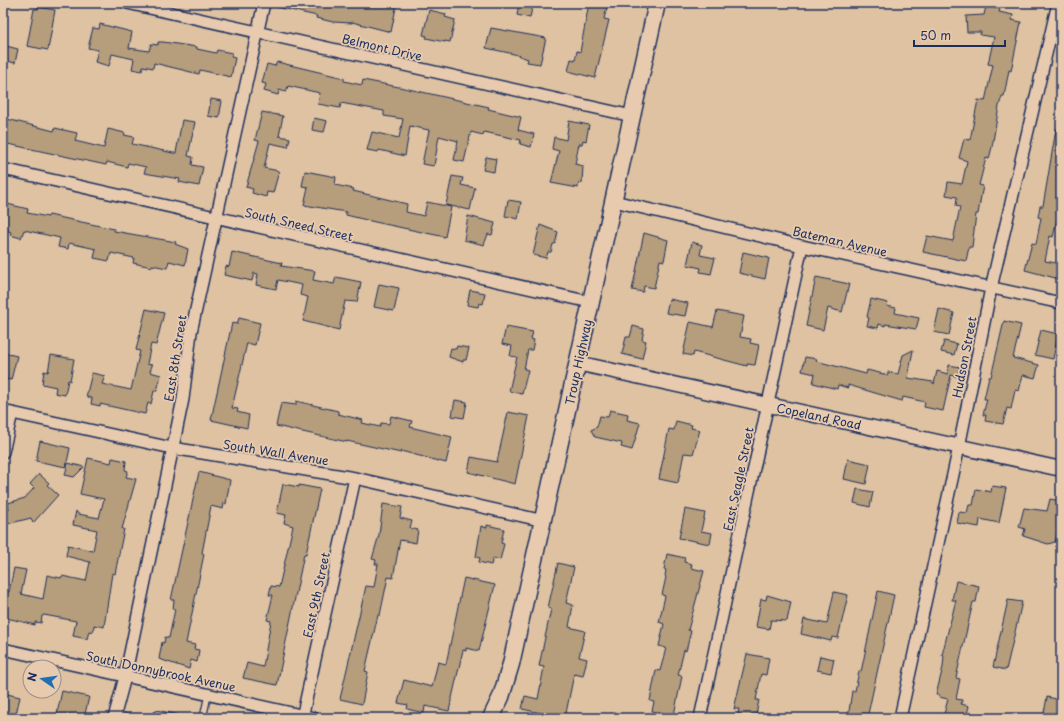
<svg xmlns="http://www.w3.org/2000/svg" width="1064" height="721" font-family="'Playpen Sans',sans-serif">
<rect width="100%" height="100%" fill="#dfc2a1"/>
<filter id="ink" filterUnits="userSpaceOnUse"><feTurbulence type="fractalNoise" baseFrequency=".025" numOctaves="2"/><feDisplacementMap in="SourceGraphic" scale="8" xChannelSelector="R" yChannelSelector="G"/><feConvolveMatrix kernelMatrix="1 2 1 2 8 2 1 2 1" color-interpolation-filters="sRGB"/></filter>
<g filter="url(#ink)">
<path fill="#b69d7b" stroke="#1b2f5e" d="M277,3H397L391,32L352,22V23L333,22L316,18L317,16L277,7Z
M519,3H533L530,18L517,15Z
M589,3H608L604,19L609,20L595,78L568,71L571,59L575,60L577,51L580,52Z
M986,6L1000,9L999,12L1013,15L1012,20L1021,22L1011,71L1009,70L1004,96H1002L999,106L992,147L989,159L986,158L979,185L983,186L981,196L978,214H976L972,247H969L966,261L923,252L927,236L953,241L960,207L956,206L957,197L946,195L948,182L962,184L967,161L959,158L964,139L970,140L978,100L985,101L993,65L988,64L994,37L980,35L981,32H967L966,16L984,15Z
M38,7L55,10L48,50L27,46L34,9H38Z
M429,10L446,14L445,17L455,20L450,42L445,41V42L426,38L427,36L423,35Z
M100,24L132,32L129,48L149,51L151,44L158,45V42H163L197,47V49L216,53L217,50L232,53L231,57L235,58L231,77L200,70L199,74L154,63L153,68L143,66L142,71L132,69L134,59L112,54L109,66L95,62L98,50L88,48L93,28L99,29Z
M491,28L546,38L540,64L527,62L528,59L514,54L486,48Z
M6,46L18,49L15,63L3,60V49H6Z
M277,62L344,78V81L362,85L363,80L404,88L489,107L488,109L521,117L518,130L534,134L531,147L520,144L521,140L484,132L483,135L471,132L464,162L454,160L458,141L439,136L434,166L422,164L429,130L410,126L405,156L379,150L378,152L367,150L372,132L399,138L403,119L384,116V111L341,103L340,108L318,104L320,93L288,86L286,92L279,90L278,95L264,91L266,84L262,83L267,64L275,66Z
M211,99L222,101L219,118L208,116Z
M262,112L283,116L279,136L290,138L288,147L270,143L264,168L279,171L273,193L267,192L266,197L252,193L253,189L246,187L259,141L255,140Z
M3,118L54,131L55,128L77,133L75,141L104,148L108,129L125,133L124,135L134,137L132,144L173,153H176L182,120L195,122L188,156L193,157L192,165L203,167L199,186L179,182L180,179L144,173L146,167L128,163L127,167L107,162L106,165L3,143Z
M314,118L327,121L324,132L312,130Z
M569,121L589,125L586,141L583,140L582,144H579L575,164L583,166L582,183L579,182L578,188L551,183L559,151L552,149L554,137L566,140Z
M1056,129L1061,130V192L1059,203L1061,204V221L1057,220L1053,237L1050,236L1045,261L1061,264L1059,279L1025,270L1032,243L1036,244L1041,218L1038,217L1040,206H1043Z
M486,157L496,159L494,172L483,170Z
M305,171L336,177L335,185L354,189L353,191L407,204L406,212L424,216L427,202L451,207L445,237L375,222L346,215V212L304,205L308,187L302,186Z
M452,176L463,178L461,185L475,188L470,210L446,205Z
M508,200L521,202L518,219L505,216Z
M3,203L28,209L27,213L48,217L49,215L114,229V231L176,242L175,244L188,249L185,265L169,261L167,268L152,265V267L133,263L134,258L111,253L109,261L94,258L96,249L69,243L68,249L58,247L60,238L24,230L21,238L10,235L11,232L8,231V228L3,227L5,218L3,217Z
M468,216L495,223L492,235L488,234L484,245L464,240Z
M540,225L558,232L555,244H553L551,252H548L546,258L533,255Z
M644,233L668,240L664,261L660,260L654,288L644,286L643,292L632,290Z
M692,242L702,245L700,255L715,258L711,274L700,272L701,268L687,265Z
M232,252L282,263L281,266L315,271L313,280L334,284L336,277L361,282L357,302L345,301L339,330L303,321L308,297L300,295L302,285L278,280L276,289L256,285L258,274L254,273L252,281L224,275L226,266L229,267Z
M743,252L769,258L765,279L739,273Z
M816,277L849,284L842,312L828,308L823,330L806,326Z
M379,284L399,288L394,311L374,307Z
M470,290L485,293L483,304L479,303L478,307L467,305Z
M669,299L688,303L685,316L666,313Z
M871,299L888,303L887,306L896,308L895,313L919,318L916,329L885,324V326L879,324L878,328L867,326L869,318L867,317Z
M146,309L164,313L156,345L151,344L147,364L152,365L150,372L161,375L157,391H154L151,404L148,403L145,414L100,404V406L91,404L92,398L86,397L92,373L105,376L102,384L131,390L140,351L136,350Z
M939,309L954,313L949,335L934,332Z
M717,311L744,316L740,337L751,339L750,343L759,345L755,365L747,364V366L694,352L693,356L683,354L690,322L713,327Z
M239,318L260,323L255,345L247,343L232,408L238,409L237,412L249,415L247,428L211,420L232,323L237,324Z
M1004,321L1021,325L1013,358L1039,365L1035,378L1023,375L1019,391L1015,390L1011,409L1007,408L1003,424L985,421L986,415H983L987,399H984L989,377H991Z
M633,326L644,329L642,340L646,341L642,359L622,354L626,337H630Z
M506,327L533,332L531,339L534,340L532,350H528L524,369L528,370L522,394L509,391L517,357L510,356L512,346L502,344Z
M1041,330L1058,334L1053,359L1035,355Z
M944,341L957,344L954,355L941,352Z
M457,346L469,348L466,360H463V362L449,357L451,348L456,349Z
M913,350L908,378L933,382L934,384L937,371L948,374L949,365L960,367L958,377L951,375L943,411L924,407L925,402L903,397L902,401L848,385V388L838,385L837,389L813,383L815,374L802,371L805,357L817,359L816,361L866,374L867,370L888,375V372L898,374L903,355Z
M4,353L17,356L11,380L3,379Z
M51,355L74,359L70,381L68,380L65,395L55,393L56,387L42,384L44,371L48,372Z
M455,400L467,402L464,418L452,416Z
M296,401L338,411V414L363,420L362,423L380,427L381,423L389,424L391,416L412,421L410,427L452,437L446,463L401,451V453L347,441V442L276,426L281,403L296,405Z
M610,410L628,414L627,420L640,423L632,450L621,447L622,443L595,437L591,430L597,427L600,416L608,417Z
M508,412L529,416L515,484L468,472L471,457L497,462Z
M676,421L692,425L691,428L700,430L693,454L684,453L678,483L659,479L669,429L674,430Z
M40,441L70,448L66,467L36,461Z
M88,458L111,463L112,458L126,461L125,470L128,471L126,477L136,479L122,529H124L115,574L112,573L104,627L94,625L93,632L89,631L87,639L73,636L76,621L44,615L42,616L41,623L35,622V625L3,617V591L9,592L14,568L26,570L21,594L43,599L47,575L61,578L62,576L86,581L90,562L66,556L68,545L93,551L97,530L73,525L76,511L78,514L99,518L104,499L80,494Z
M848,459L870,464L866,484L844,479Z
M68,463L84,467L74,477L65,475Z
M199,472L230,480L226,504L224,503L223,509L211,506L202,553L204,554L186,643L195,645L194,649L199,650L197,662L191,660L189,669L159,659L162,642L164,643L165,637L169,638L175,609H173L174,600H171Z
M39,474L49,483L47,485L58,495L33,523L31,518L3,525V510L9,509L8,503L25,498L34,488L30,484Z
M283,484L299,487V485L320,489L306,554H304L277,685L243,678L247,663L263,667L271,621L267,620L273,595H269L271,586L279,587L293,526L284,523L286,515L277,513Z
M992,486L1006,488L999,523L980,519L979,527L957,523L959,512L967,513L969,505H973L976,489L991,492Z
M857,489L873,492L870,507L854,503Z
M1050,499L1061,501V518L1055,542L1048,544L1023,536L1025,529L1019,527L1024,508L1047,511Z
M383,504L402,507L400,518L412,521L410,528L418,530L416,543L400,540L393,578L388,577L380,615H378L365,671L368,672L362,704L340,699L366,586L374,587L378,564H375L376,560L372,559L379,535Z
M685,509L705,513L701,531L712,533L710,544L679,538Z
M487,525L504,529L501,543L504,544L500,560L493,558L491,565L479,562L480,558L476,557L481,526L487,528Z
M667,554L685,558L684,562L692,564L691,568L704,571L688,630L691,631L686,651L684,650L678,675L682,676L674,715L652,711L654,702L650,701L656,670L660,671L666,648L659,646L664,624L659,622L665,596L662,595L666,577L665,576L666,570L664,569Z
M558,563L574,567L566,603L573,605L569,627L585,631L579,657L587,659L583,676L574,674L565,718L522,709L525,696L538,699L544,667L539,666L551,609L548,608Z
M464,578L495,585L479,651L466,648V651L463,650L449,711L425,706L424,713L407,709L408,705L398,703L404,680L432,687L438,662L446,664Z
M956,581L979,586L976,602H973L956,678L960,679L956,699L962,700L961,704L969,706L966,718H943L948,699L939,697L940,695H936L943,667L944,655H942L956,600H952Z
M878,591L894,595L868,714L859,713L858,718H848L852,691H855L859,671L861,672Z
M834,592L848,595L838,638L832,637L831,641L801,634L804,619L827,624Z
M767,595L791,602L787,621L771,620L769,629L756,627L761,599L766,600Z
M1008,600L1022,602L1006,670L993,667Z
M747,654L769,658L766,675L761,674L756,700H759L756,715L751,714L750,718H737L739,709H734Z
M820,656L834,659L831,673L817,670Z
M62,691L89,697L84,718H56Z
M3,693L20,697L15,718H3Z
M1047,697L1061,700V718H1043Z"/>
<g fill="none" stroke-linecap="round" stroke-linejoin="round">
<g stroke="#1b2f5e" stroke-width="8">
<path id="service" d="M115,714L130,718
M151,718L158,714L176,718
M203,718L208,695"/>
</g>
<g stroke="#1b2f5e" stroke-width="14">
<path id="minor" d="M127,3L632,116
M3,169L590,302
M614,201L802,246L1061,303
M3,411L172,448L355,478L544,521
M3,452L12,413
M3,649L314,718
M114,718L125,677L183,399L191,332L264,3
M302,718L355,478
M700,718L802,246
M900,718L959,447L991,288L1058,3"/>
</g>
<g stroke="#1b2f5e" stroke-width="17">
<path id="tertiary" d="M577,363L1061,469"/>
</g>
<g stroke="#1b2f5e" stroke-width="19">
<path id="secondary" d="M491,718L501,697L511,664L657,3"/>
</g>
<use href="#service" stroke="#e8cbaf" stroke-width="5.5"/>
<use href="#minor" stroke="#e8cbaf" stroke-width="11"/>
<use href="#tertiary" stroke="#e8cbaf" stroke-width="14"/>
<use href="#secondary" stroke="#e8cbaf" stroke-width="16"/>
</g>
</g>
<g text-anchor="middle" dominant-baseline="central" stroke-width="3.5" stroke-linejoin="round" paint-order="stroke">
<g font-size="12" fill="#1b2f5e" stroke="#e8cbaf">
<text transform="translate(382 47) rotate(13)">Belmont Drive</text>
<text transform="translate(299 224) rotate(13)">South Sneed Street</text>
<text transform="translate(840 241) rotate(13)">Bateman Avenue</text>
<text transform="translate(964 357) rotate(-79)">Hudson Street</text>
<text transform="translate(175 358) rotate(-81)">East 8th Street</text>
<text transform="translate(578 362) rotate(-78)">Troup Highway</text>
<text transform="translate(819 416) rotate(12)">Copeland Road</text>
<text transform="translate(276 452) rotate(9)">South Wall Avenue</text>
<text transform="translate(738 479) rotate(-78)">East Seagle Street</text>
<text transform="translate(316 595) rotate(-78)">East 9th Street</text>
<text transform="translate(161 671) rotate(12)">South Donnybrook Avenue</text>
</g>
</g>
<rect width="1064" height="721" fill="none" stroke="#e8cbaf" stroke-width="16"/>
<rect x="8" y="8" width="1048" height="705" fill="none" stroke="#1b2f5e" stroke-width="1.5" filter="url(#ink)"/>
<g transform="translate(42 679) rotate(283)"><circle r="19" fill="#e8cbaf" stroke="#968d8f"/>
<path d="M0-3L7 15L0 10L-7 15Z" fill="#1f6fb2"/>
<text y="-6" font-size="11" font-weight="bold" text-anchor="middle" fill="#1b2f5e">N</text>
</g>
<path d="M914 40v6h91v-6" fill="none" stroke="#1b2f5e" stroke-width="2"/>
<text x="920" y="40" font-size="12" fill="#1b2f5e" stroke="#e8cbaf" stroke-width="3" paint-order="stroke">50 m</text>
</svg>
